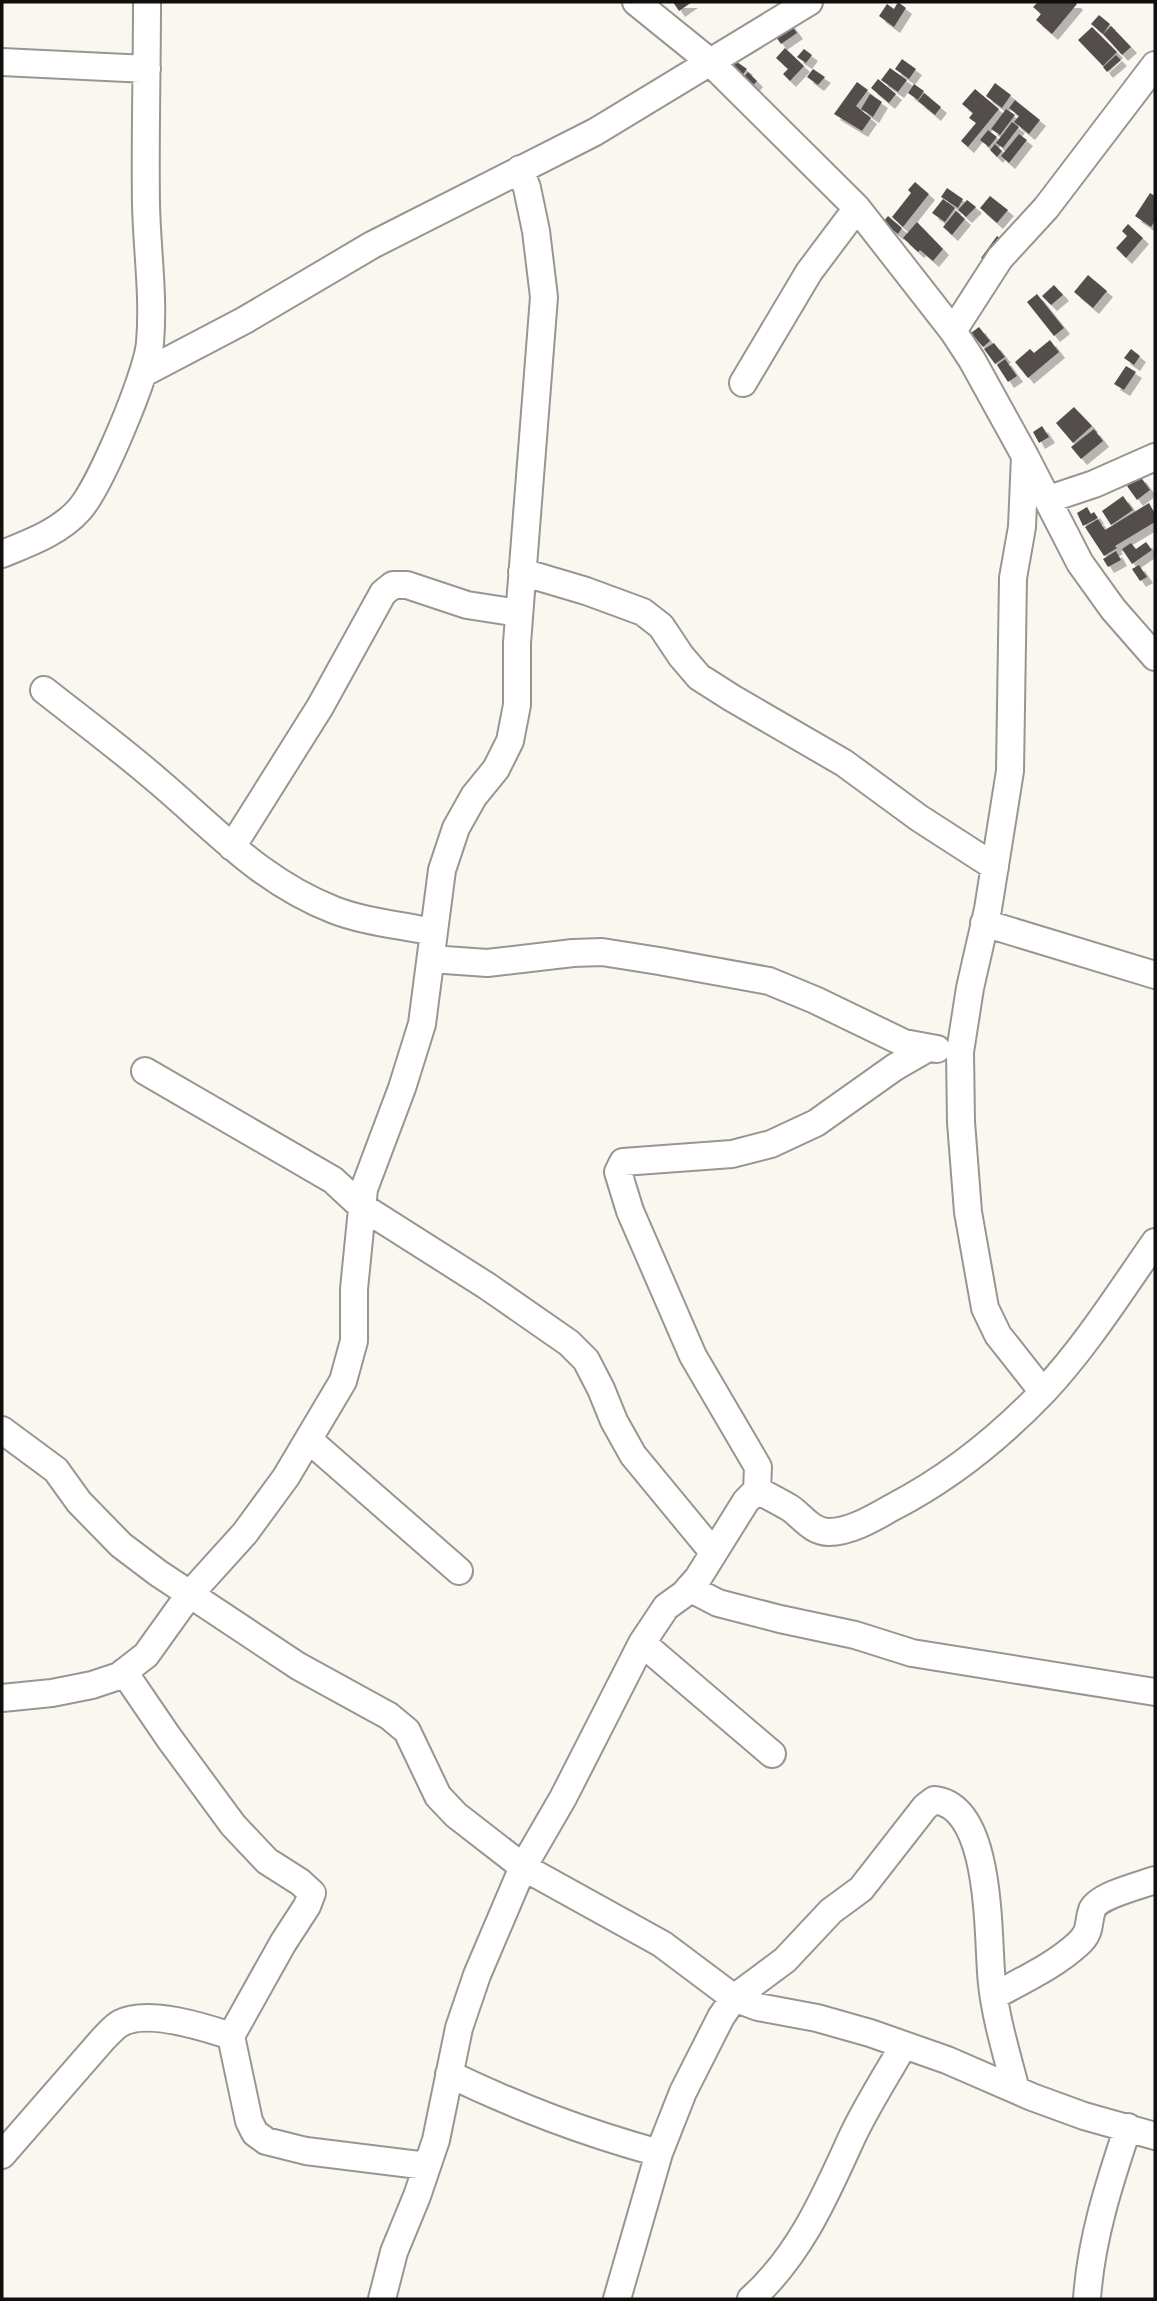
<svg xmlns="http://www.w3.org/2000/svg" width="1157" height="2301" font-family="'Playfair Display',serif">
<defs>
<filter id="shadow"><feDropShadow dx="6" dy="6" stdDeviation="0" flood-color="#0004"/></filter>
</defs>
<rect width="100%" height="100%" fill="#faf7f1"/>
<path fill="#534e4b" filter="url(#shadow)" d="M673,2H692L679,11Z
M898,2L906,8L894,27L879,16L887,4L894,9Z
M1038,2H1075L1077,4L1052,34L1036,20L1041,14L1033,7Z
M1099,15L1110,24L1103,34L1091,24Z
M789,22L797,33L781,44L773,33Z
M1111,26L1131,47L1122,55L1103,34Z
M1092,27L1117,52L1103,66L1078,40Z
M785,48L804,66L790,81L783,74L788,69L776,58Z
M804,49L812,55L806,63L797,57Z
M1116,55L1121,60L1107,72L1103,67Z
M730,57L747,69L738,81L724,65Z
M902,59L916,69L909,79L895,69Z
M890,68L907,80L898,92L881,80Z
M813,69L825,77L818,85L807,77Z
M748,72L757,81L751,88L742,79Z
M878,79L896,94L889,103L871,88Z
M857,82L868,90L856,106L871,118L862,131L834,114Z
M995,83L1011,95L1002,108L986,96Z
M914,84L924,91L918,100L908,93Z
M975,89L999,109L968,147L961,141L976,123L969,118L973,113L962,104Z
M924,93L941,107L935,115L918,101Z
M870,94L882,102L873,117L861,109Z
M1015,100L1040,120L1029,134L1014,122L1019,116L1009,108Z
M1006,109L1015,115L1000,135L991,129Z
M1012,122L1019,127L1003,148L996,143Z
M988,130L997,137L989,147L980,140Z
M1019,134L1027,140L1009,163L1001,156Z
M995,144L1002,151L997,157L990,150Z
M915,182L929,194L903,227L892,217L911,193L908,190Z
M947,188L963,199L958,208L941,197Z
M1150,193L1155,196V221L1151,227L1135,216Z
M990,196L1008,210L997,223L980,208Z
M943,199L955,208L945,222L932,213Z
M967,200L976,207L966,217L958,210Z
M956,211L965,219L952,235L943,227Z
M888,216L902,228L898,234L883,222Z
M917,222L943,249L933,261L920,250L918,252L903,238Z
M1128,224L1143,238L1126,258L1116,248L1127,236L1122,231Z
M997,236L1006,243L989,264L981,258Z
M1088,275L1107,291L1093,308L1074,292Z
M1054,285L1063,295L1051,305L1042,296Z
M1037,294L1064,328L1054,336L1027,302Z
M979,327L990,341L983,347L971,333Z
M1050,340L1059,352L1028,378L1015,362L1030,349L1034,353Z
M994,343L1005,357L995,364L984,349Z
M1131,349L1140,356L1134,365L1124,358Z
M1005,359L1017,376L1008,382L997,365Z
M1126,366L1136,372L1124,390L1114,384Z
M1074,407L1092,426L1073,443L1056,423Z
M1042,426L1049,437L1039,443L1033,432Z
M1094,429L1103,441L1081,459L1071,447Z
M1140,476L1150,490L1137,500L1127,486Z
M1123,496L1133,510L1111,525L1102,511Z
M1149,503L1155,514V522L1115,546L1117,548L1104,556L1085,527L1098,519L1105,530Z
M1087,507L1091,514L1094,512L1098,518L1083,526L1077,513Z
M1146,542L1152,550L1132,564L1122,549L1131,543L1136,549Z
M1116,551L1121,560L1108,567L1103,559Z
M1139,565L1147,577L1140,581L1132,569Z"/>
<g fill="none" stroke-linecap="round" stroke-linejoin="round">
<g stroke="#999691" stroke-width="30">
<path id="minor" d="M636,2L709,61L857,208L953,331L972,360L1025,456L1080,563L1113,609L1155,657
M2,62L147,69
M953,331L1000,258L1046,208L1155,65
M144,373L245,320L372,245L595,132L809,2
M743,383L809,272L857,208
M1025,456L1022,527L1013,578L1010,771L988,909L970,988L960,1052L961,1122L968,1212L985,1308L998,1335L1043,1392
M1049,499L1094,484L1155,457
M2,554C29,543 60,532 80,509C101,484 147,375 150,343C154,296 147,251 146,204C145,137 147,69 147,2
M522,572L586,591L643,612L661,626L681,656L699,677L732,698L844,763L919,818L995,867
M44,690C82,720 121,749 158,781C216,830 260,881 334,910C365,922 401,925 433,932
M232,847L320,707L383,593L393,585H407L467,605L519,613
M984,923L1155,975
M431,959L487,963L573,953L602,952L659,961L769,981L815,1000L904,1043L937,1049
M928,1048L895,1067L816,1123L771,1144L732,1154L623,1162L618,1172L630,1211L693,1356L758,1467L757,1490C768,1496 780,1502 790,1508C803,1517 812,1532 829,1532C851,1532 875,1517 893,1507C949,1478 1000,1437 1044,1391C1086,1346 1120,1292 1155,1242
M145,1071L333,1180L361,1206L487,1286L569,1343L586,1360L601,1389L614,1421L633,1455L713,1552
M2,1430L56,1470L79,1502L121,1545L158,1573L298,1666L389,1716L407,1731L438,1796L456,1815L523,1867L662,1944L734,1998L758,2007L817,2018L870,2033L947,2060L1032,2097L1084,2116L1155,2136
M309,1440L459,1571
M689,1588L718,1603L780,1619L855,1635L912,1653L1155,1692
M642,1643L772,1754
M124,1672L169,1738L233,1825L267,1861L300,1882L312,1893L307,1906L283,1943L231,2036L249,2121L255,2133L266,2141L306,2151L427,2166
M2,1698L52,1693L92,1685L119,1676L146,1655L189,1595L245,1533L286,1477L343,1381L354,1341V1289L364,1189L402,1088L422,1024L442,870L456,828L474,796L496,769L510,741L517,705V643L544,297L536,231L527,188L520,169
M994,1996C1023,1980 1054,1966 1078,1944C1092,1931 1087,1925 1092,1910C1097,1896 1141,1885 1155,1880
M449,2074C520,2108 583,2132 659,2153
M2,2155L104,2038C109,2033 115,2026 121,2023C147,2009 204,2027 231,2036
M382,2299L394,2252L417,2196L436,2140L459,2028L477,1975L523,1867L563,1798L642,1643L666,1607L684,1594L698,1578L746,1501L757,1490
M617,2299L659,2153L683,2092L721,2017L734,1998L785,1960L831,1911L861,1889L925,1807L934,1800C994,1806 987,1941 992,1984C996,2020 1007,2055 1016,2090
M751,2299C801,2254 826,2194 853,2135C868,2104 887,2074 904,2045
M1087,2299C1091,2239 1109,2184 1128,2127"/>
</g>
<use href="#minor" stroke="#fff" stroke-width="26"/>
</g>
<rect width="1157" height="2301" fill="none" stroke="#100f0d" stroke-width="7"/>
</svg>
